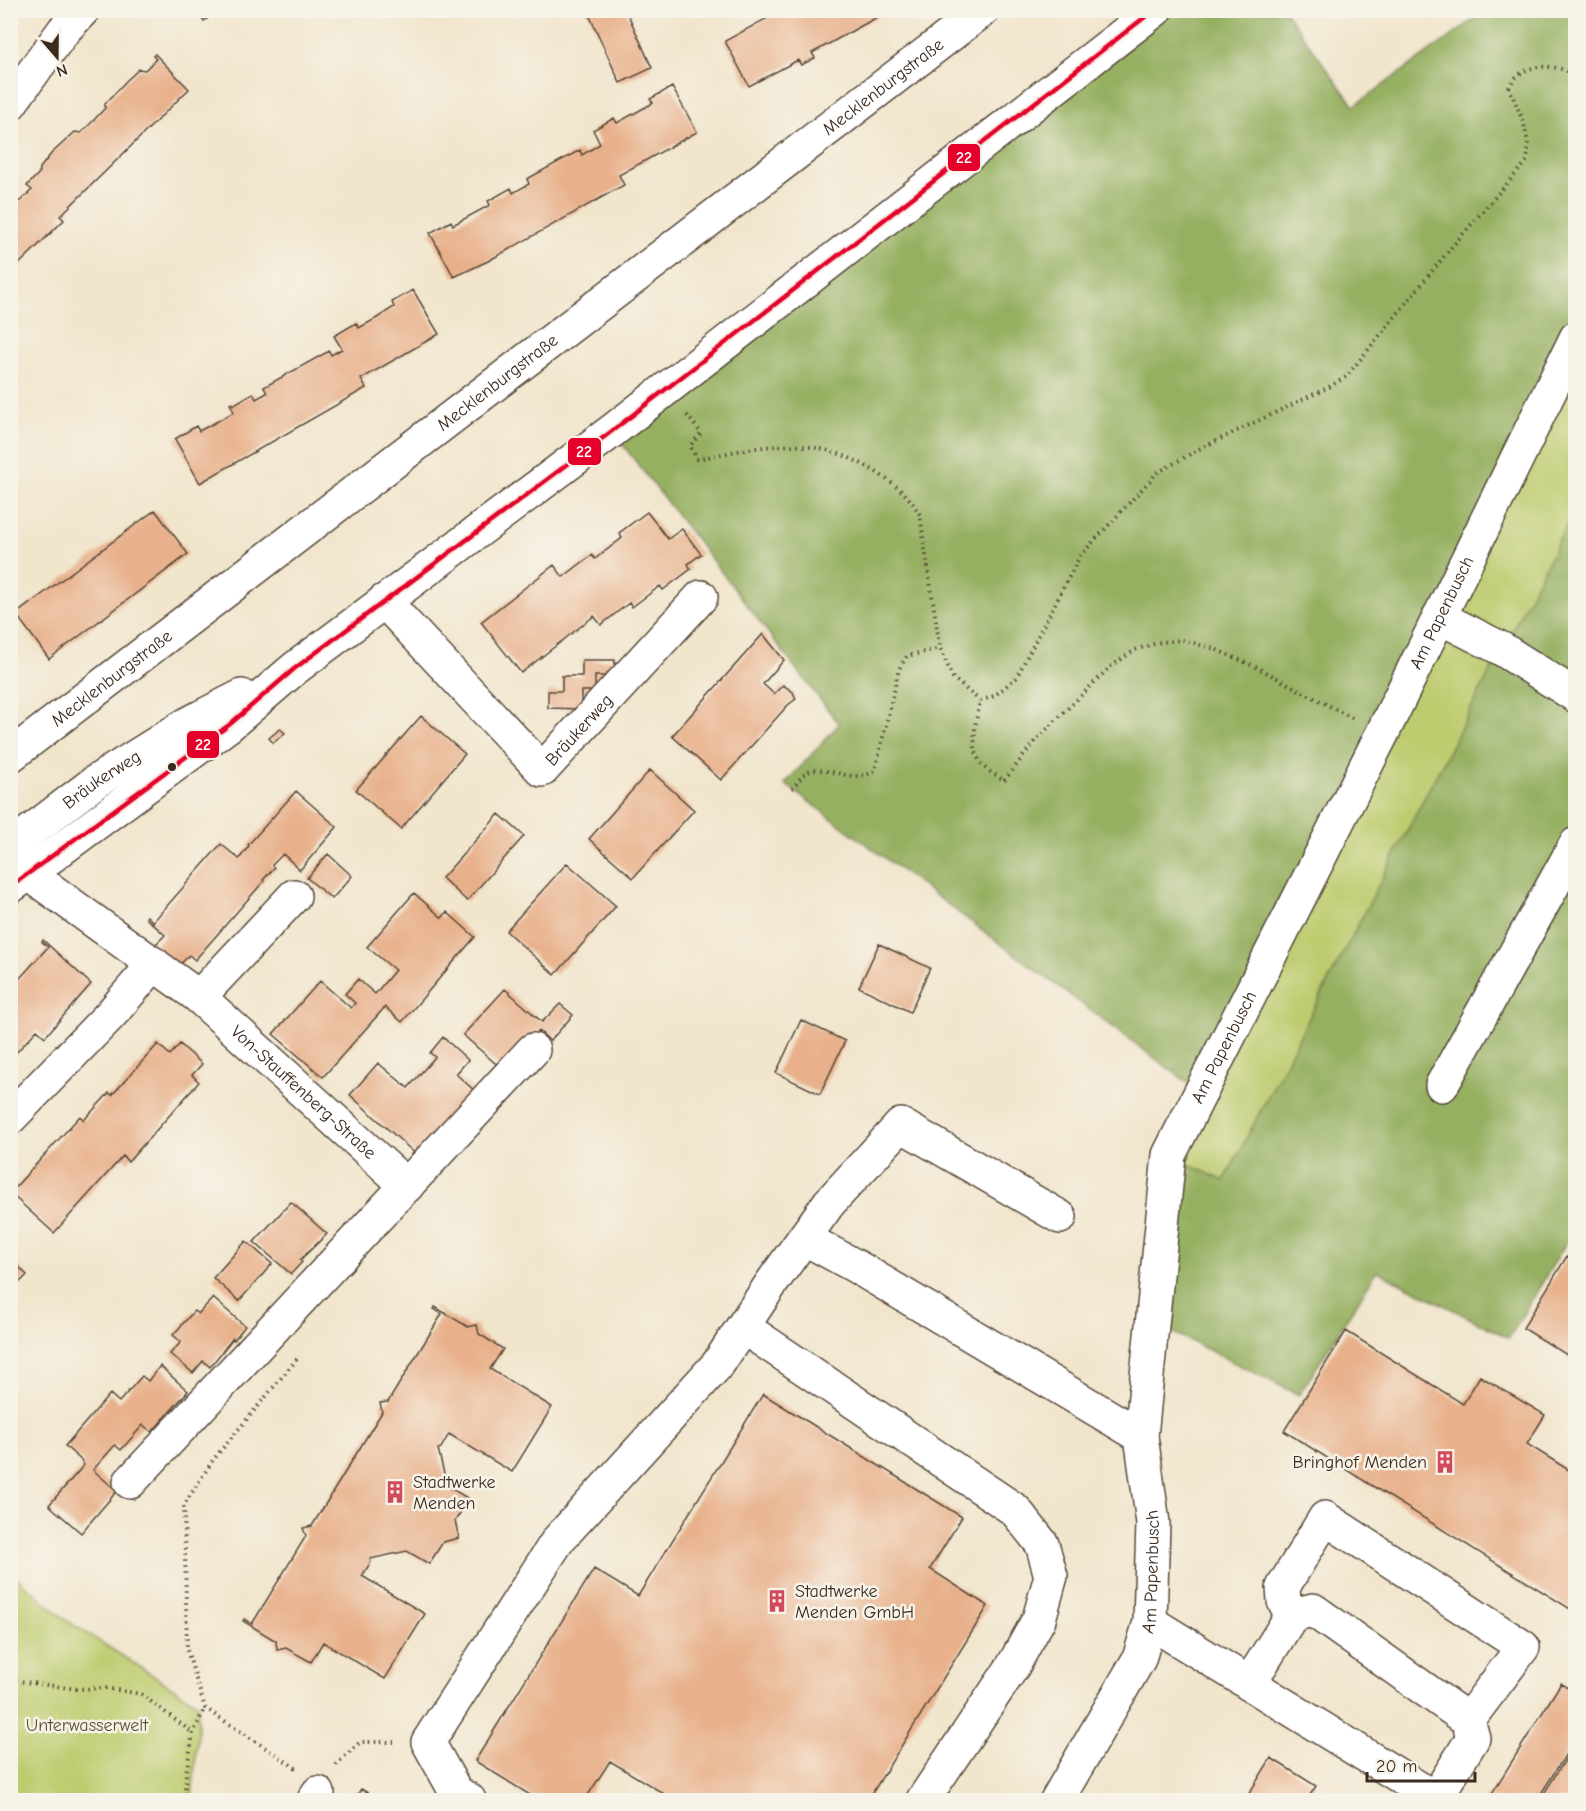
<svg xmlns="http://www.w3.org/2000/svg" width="1586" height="1811" font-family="'Comic Neue',sans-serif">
<rect width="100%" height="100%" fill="#f7f3e8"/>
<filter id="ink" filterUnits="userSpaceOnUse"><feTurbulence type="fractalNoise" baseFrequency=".0167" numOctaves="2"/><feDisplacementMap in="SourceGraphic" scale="12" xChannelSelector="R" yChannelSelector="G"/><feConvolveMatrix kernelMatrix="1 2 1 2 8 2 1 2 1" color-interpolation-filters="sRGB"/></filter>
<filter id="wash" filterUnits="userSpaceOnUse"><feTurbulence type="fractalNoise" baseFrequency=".008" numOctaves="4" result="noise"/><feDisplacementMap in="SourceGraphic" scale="24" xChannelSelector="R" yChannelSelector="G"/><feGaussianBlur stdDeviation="1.35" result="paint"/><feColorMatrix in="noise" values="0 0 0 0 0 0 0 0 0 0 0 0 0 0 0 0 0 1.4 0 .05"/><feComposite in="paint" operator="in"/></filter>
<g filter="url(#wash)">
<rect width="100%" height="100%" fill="#f1e5cc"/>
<path fill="#becc6f" stroke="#7c7b46" stroke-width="1.5" d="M1575,338V510L1224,1181L1169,1155Z
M10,1572L67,1621L198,1704V1733L192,1800H11Z"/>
<path fill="#96b062" stroke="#686d40" stroke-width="1.5" d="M1155,11H1285L1354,106L1486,11H1575V338L1202,1093L785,784L839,724L612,431Z
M1575,510V1228L1509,1338L1377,1271L1299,1395L1152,1322L1169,1155L1224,1181Z"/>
<g id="blocks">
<path fill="#e8b18b" d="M196,10H219L204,21Z
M587,10H626L652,68L620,83Z
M782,10H890L812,53L815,58L801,65L798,60L749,86L725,41Z
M155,54L189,89L60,216L64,220L10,273V205L15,201H20L32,190L27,186L40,172V168L51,154L75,132L81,133L93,121L105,108V104L126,81L139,69L145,70L156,59L153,56Z
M672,87L697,132L619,175L624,185L488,261L454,277L430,233L451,221L453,225L490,205L488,201L511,188L513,193L529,184L527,179L580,150L582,155L600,144L593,130L614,118L617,123L653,103L650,99Z
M413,290L439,334L361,379L366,388L200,483L175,439L196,426L199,431L216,422L234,412L230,404L232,403L233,405L253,393L256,399L267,393L264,387L329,351L331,355L342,349L334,336L356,323L359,328L377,318L394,307L392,302Z
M155,510L188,554L49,659L16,614Z
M647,512L668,539L682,529L701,554L688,564L691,569L663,590L660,586L632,607L629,603L601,625L594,616L521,673L481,622L554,565L563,577L592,555L595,559L622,538L619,533Z
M763,634L784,660L763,684L774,694L783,685L793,692L796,699L788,705L721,780L672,736Z
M582,660H615L614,676H595V691H581V709L548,708V691H562V676H582Z
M421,716L465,754L401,829L356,790Z
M280,729L285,733L273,743L269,738Z
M650,770L694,810L633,878L589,839Z
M296,791L337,827L300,870L283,854L272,865L274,868L263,880L264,881L195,960L189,955L178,967L154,946L165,935L146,918L147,916L153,922L221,844L239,859L249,846L248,845Z
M499,814L524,836L467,901L442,878Z
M328,854L352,876L332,899L307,878Z
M567,863L616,906L555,975L506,931Z
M414,893L442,918L447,912L475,937L402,1022L385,1007L323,1077L273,1034L320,981L351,1008L355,1003L345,994L358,979L375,994L395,970L367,947Z
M43,940L91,984L45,1037L37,1030L13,1056L15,1058L10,1064V989L48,947L42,942Z
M879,944L930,968L910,1012L859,987Z
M505,989L542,1022L560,1004L573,1015L550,1041L539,1031L503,1070L463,1035Z
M801,1020L845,1041L820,1094L776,1073Z
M443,1037L468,1060L456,1074L476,1092L419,1157L350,1095L378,1063L408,1088L435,1057L430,1053Z
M158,1044L170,1055L180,1044L202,1064L192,1075L199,1082L128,1162L123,1156L54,1233L10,1193L80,1116L84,1120L109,1093L112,1095Z
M291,1202L327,1234L300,1260L302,1262L291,1274L254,1242Z
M246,1241L272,1264L239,1301L213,1278Z
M1567,1256L1575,1261V1360L1523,1328Z
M10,1258L27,1275L10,1292Z
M213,1298L245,1326L234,1340L233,1338L210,1367L203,1361L193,1373L170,1354L181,1342L173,1335L194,1311L198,1314Z
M435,1307L468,1327L477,1325L479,1334L503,1349L490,1369L552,1407L512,1472L449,1434L441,1448L438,1449L447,1486L469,1499L455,1521L459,1538L443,1542L429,1564L407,1551L370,1559L371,1562L362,1576L425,1614L385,1679L323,1642L311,1662L286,1648L277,1650L276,1641L243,1621L244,1619L252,1624L306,1536L303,1528L312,1526L382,1412L380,1403L388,1402L442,1314L434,1309Z
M1346,1331L1463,1404L1480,1376L1545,1415L1527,1444L1575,1474V1612L1284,1431Z
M160,1366L188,1391L152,1432L143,1425L121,1450L115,1445L93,1470L117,1491L81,1533L49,1505L84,1465L82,1463L83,1462L65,1446L110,1394L119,1402L142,1376L148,1381Z
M763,1394L962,1517L930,1569L988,1606L868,1800H674L610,1761L585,1800H538L475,1761L594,1569L638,1596Z
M1561,1683L1575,1693V1740L1537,1800H1484L1486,1796L1489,1798Z
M1575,1744V1800H1540Z
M1271,1758L1316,1786L1307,1800H1245Z
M361,1789L380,1800H354Z"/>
</g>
</g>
<g filter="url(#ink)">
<use href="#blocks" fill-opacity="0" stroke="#564638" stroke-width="1.5"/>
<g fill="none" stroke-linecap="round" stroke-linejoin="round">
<g stroke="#564638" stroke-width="36">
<g id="minor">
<path d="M10,104L64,30L83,10"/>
<path id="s1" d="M384,601L542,770L701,597"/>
<path d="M1439,617L1502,649L1576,696"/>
<path id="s2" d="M10,756L983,10"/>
<path id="s3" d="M10,855L29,874L199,997L407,1186"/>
<path d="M199,997L294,896"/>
<path d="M1442,1085L1576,844"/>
<path d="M10,1118L111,1014L154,964"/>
<path d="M804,1238L857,1267L1141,1436"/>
<path d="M743,1327L1015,1510L1042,1544L1051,1576L1039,1619L1013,1666L923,1800"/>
<path d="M130,1482L533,1050"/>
<path d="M1292,1615L1284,1601L1283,1587L1325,1518L1523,1647L1468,1720"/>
<path d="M1150,1622L1438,1800"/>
<path d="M1249,1684L1292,1615L1313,1610L1468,1720L1473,1738L1435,1799"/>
<path d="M314,1800L318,1793"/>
<path d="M469,1800L456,1792L428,1742L558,1540L718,1364L771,1284L829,1203L901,1125L1060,1217"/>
<path id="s4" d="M1057,1800L1139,1659L1150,1622L1153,1523L1141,1436L1169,1155L1382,734L1576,338"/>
</g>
</g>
<g stroke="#564638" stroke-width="36">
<g id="major">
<path id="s5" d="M10,847L95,782L189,723L242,696"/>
<path d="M10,887L229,725L294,669L612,431L1155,10"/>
</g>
</g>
<path stroke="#564638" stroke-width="4" stroke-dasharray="1.5 4.5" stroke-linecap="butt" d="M687,415L701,433L690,446L697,459C768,445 814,432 879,474C897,486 909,495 920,515L940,648L953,678L980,701
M1352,718L1258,668L1215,649L1183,640L1160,642L1135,650L1110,667L1036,740L1004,781C998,776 989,772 984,767C968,749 976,722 980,701L994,696L1016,678L1080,556L1157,473L1199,449L1327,388L1346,377L1455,243L1527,161C1531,132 1520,114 1509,88C1519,62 1556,62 1576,76
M792,789C796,784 800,778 805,774C823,761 851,786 875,771L899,669L907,656L940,648
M10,1680L77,1689L105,1688L141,1694L193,1733
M336,1765L360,1742H394
M296,1768L205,1708L187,1650L184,1505L213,1460L297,1359
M184,1800L186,1774L193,1733L205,1708"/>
<use href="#minor" stroke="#fff" stroke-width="33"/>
<use href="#major" stroke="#fff" stroke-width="33"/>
<g stroke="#f7f3e8" stroke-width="9">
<path id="bus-1" d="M10,887L229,725L294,669L612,431L1154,10"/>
</g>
<use href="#bus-1" stroke="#e4002b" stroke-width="4.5"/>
</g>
</g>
<defs>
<g id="building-bare" transform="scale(1.8)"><path d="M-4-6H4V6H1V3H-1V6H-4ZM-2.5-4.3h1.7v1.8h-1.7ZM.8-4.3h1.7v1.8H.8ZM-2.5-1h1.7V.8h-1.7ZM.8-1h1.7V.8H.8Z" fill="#d1495b" stroke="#f7f3e8" stroke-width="2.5" paint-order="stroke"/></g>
</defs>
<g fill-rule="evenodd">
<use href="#building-bare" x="1445" y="1462"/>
<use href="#building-bare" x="395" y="1492"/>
<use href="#building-bare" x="777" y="1601"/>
</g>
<circle fill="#3b2a1e" stroke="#f7f3e8" stroke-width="2" cx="172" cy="767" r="5"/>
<g text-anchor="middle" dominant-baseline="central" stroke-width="5" stroke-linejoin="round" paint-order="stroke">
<g font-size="18" fill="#3b2a1e" stroke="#f7f3e8">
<text stroke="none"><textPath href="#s2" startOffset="1100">Mecklenburgstraße</textPath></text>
<text stroke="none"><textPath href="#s2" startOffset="614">Mecklenburgstraße</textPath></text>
<text stroke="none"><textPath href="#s4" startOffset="1278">Am Papenbusch</textPath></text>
<text stroke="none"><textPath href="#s2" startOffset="128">Mecklenburgstraße</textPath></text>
<text stroke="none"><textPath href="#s1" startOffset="286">Bräukerweg</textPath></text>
<text stroke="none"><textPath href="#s5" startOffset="114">Bräukerweg</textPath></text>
<text stroke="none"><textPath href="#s4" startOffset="792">Am Papenbusch</textPath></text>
<text stroke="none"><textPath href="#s3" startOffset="378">Von-Stauffenberg-Straße</textPath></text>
<text stroke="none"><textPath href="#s4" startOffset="252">Am Papenbusch</textPath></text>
</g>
<g font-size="18" fill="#3b2a1e" stroke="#f7f3e8" text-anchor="start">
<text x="1427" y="1462" text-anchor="end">Bringhof Menden</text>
<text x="413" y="1482">Stadtwerke<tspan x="413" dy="21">Menden</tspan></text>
<text x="795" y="1591">Stadtwerke<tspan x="795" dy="21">Menden GmbH</tspan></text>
</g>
<g font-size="18" fill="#5c5232" stroke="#f7f3e8">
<text x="87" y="1725">Unterwasserwelt</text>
</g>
</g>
<g stroke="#f7f3e8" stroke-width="2">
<rect x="947" y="143" width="34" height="29" rx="6" fill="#e4002b"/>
<rect x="567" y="437" width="35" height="29" rx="6" fill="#e4002b"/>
<rect x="186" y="730" width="34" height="29" rx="6" fill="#e4002b"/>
</g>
<g font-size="16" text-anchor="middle" font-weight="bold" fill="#fff">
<text x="964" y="163">22</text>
<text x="584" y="457">22</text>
<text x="203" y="750">22</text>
</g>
<rect width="1586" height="1811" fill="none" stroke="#f7f3e8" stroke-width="36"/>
<g transform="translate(57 57) rotate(160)" stroke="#f7f3e8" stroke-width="4.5" paint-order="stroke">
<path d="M0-4.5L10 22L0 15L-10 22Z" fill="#3b2a1e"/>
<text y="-9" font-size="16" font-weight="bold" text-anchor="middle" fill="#3b2a1e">N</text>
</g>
<path d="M1367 1772v9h108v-9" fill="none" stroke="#3b2a1e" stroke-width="3"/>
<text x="1376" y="1772" font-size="18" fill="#3b2a1e" stroke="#f7f3e8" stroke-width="4.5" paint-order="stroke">20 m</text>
</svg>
